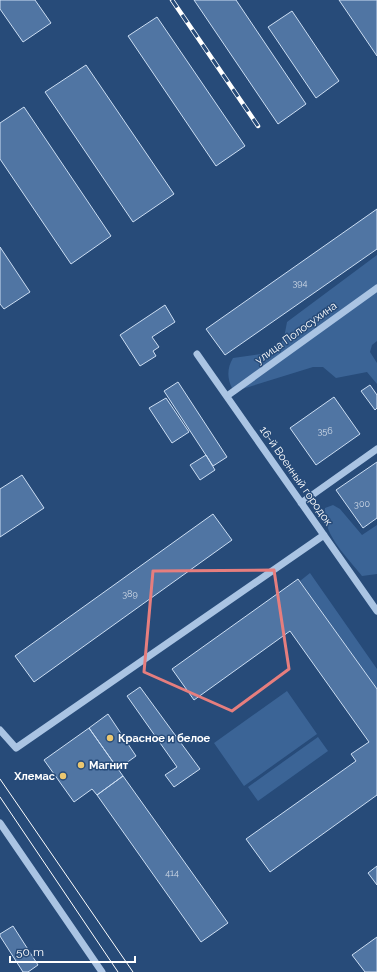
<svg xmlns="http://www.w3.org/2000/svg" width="377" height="972" font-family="Raleway,sans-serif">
<rect width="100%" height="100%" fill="#274b79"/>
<path fill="#3b6496" d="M377,255V341L372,345L370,352L377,363V384L367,372L336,378L323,367H313L239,390L232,388C227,378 227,368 233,358L275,352L284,338L287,322Z
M333,505L340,509L362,535L377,525V574L362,576C347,557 322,534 325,508Z
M310,573L377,669V689L300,581Z
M287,691L317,734L244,786L214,743Z
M318,737L328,751L258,801L248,787Z"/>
<path fill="#5075a3" stroke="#ccdef3" d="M0,0H35L51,23L23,42L0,9Z
M194,0H236L306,104L278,124Z
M339,0H377V56Z
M292,11L339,81L316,98L268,27Z
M157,17L245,146L216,166L128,36Z
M86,65L174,194L133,222L45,92Z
M24,107L111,236L71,264L0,159V123Z
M377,209V249L225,355L206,329Z
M0,247L30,292L4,309L0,304Z
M165,305L175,322L152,337L159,347L153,351L156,356L140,366L120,335Z
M178,382L227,457L213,466L164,391Z
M370,385L377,395V408L375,410L361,391Z
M334,397L360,434L316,465L290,428Z
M166,398L189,432L172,443L149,408Z
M206,455L215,470L200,480L190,465Z
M377,462V518L363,528L336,490Z
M22,475L44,508L0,537V489Z
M213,514L232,540L34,682L15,656Z
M298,579L377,689V795L270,872L246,839L356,761L351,754L369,742L290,631L194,700L172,669Z
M140,687L200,769L174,787L165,775L177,767L127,696Z
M108,714L136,756L118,769L89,728Z
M89,728L123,776L97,795L92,789L74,802L44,760Z
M123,776L228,923L201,942L97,795Z
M377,866V885L368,873Z
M13,926L38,965L28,972H23L0,936V934Z
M377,937V972H365L352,955Z"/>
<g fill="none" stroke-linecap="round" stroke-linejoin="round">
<path stroke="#aac4e3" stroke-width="7" d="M197,354L377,611
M227,396L377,288
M301,503L377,449
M0,730L16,748L324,535
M0,823L102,972"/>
<path stroke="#fff" stroke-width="1" d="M0,779L133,972
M0,797L118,972"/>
<g stroke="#fff" stroke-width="4.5">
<path id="rail" d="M172,0L258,126"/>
</g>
<use href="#rail" stroke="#274b79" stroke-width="3" stroke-dasharray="9" stroke-linecap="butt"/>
</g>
<path fill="none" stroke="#e67e7e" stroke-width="3" stroke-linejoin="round" d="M274,570L289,669L232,711L144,672L153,571Z"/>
<g fill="#ebc770" stroke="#274b79" stroke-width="1.5">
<circle cx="110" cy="738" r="4"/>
<circle cx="81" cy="765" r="4"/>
<circle cx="63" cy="776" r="4"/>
</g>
<g text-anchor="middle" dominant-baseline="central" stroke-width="3" stroke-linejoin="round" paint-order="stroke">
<g font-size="9" fill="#d3dce8">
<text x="300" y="283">394</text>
<text x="325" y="431">356</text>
<text x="362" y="504">300</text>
<text x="130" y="594">389</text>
<text x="172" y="873">414</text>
</g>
<g font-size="11" fill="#fff" stroke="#274b79">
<text transform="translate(296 333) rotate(-36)">улица Полосухина</text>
<text transform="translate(296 476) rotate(55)">16-й Военный городок</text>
</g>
<g font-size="11" font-weight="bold" fill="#fff" stroke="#274b79" text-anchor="start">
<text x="118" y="738">Красное и белое</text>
<text x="89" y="765">Магнит</text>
<text x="55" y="776" text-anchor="end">Хлемас</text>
</g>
</g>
<path d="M10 956v6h125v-6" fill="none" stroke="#ffffff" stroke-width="2"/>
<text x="16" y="956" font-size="12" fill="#ffffff" stroke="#274b79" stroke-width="3" paint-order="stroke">50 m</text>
</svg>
